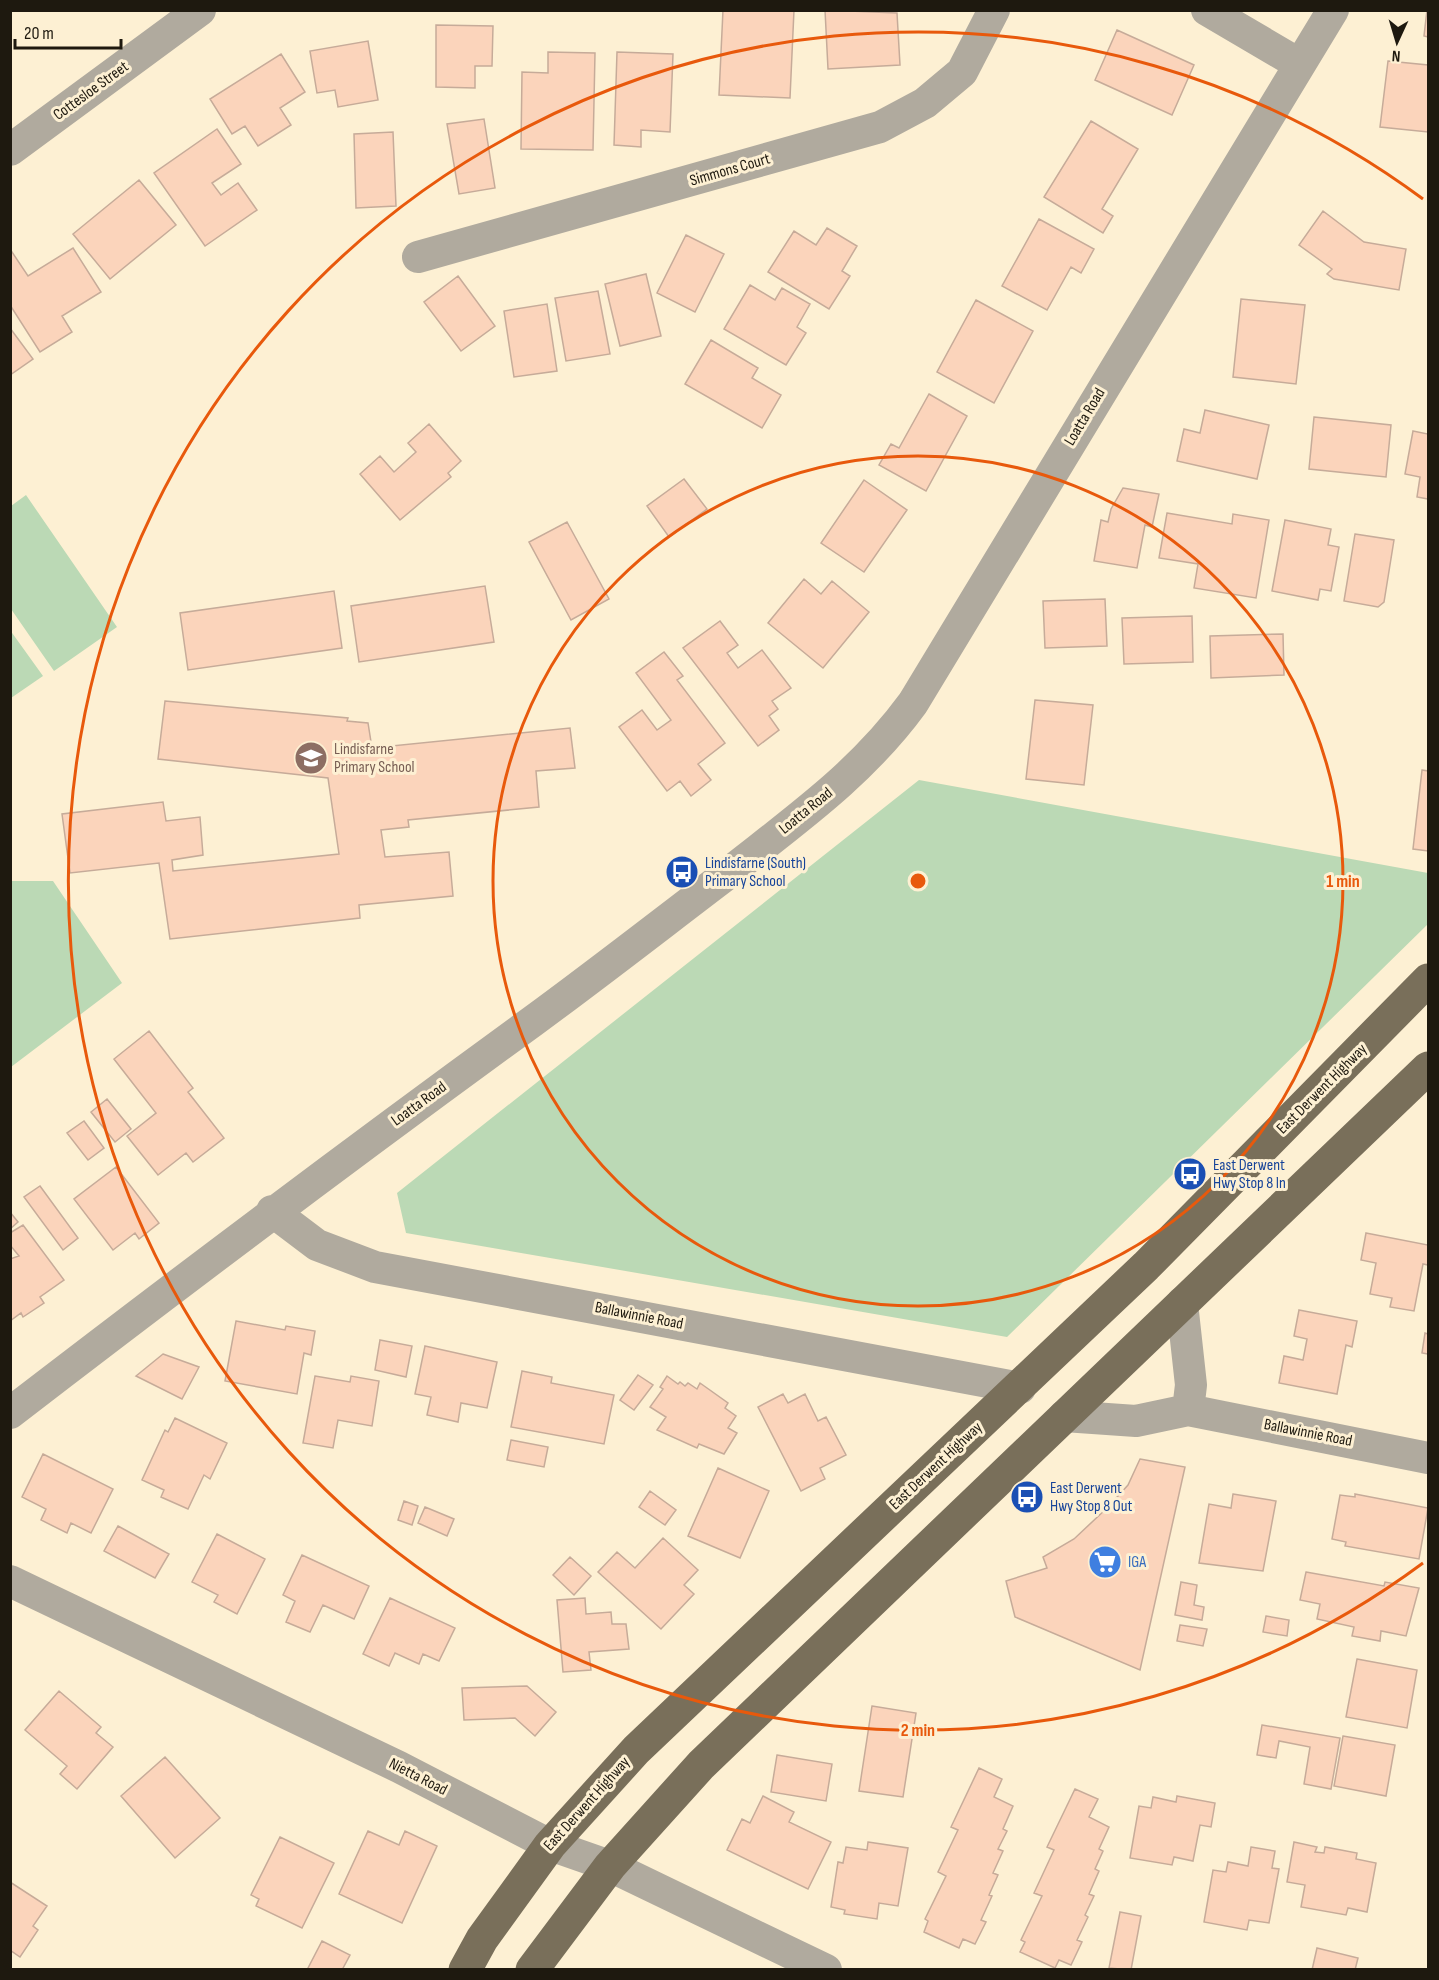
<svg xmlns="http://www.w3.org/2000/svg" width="1439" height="1980" font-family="'Sofia Sans Condensed',sans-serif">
<rect width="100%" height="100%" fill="#fdf0d3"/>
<path fill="#bbd9b5" d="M26,495L117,627L54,671L11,609V506Z
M10,630L43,676L11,698H10Z
M919,780L1428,873V924L1007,1337L406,1233L397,1193Z
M11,881H53L122,983L11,1067Z"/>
<path fill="#fbd4bb" stroke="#c6ab99" stroke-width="1.5" d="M723,10H794L790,98L719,95Z
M825,10L897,13L900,65L828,69Z
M1427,10H1428V37L1424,36Z
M436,25L493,26L492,66H475V88L436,87Z
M1117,30L1194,65L1172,115L1095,80Z
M368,41L378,100L338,107L335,90L317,93L310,51Z
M548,52L595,53L593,150L521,149L522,72L548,73Z
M617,52L673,54L670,132L641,130V147L614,145Z
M281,54L305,92L280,108L291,125L258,146L245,126L232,134L210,99Z
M1388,61L1428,65V132L1380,127Z
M484,119L495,188L459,194L447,124Z
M1091,121L1138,149L1102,209L1113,216L1103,233L1044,197Z
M217,129L241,164L212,183L221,195L238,183L257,210L205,246L154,173Z
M393,132L396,206L356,208L354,134Z
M139,180L176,225L110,279L73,234Z
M1323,211L1364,242L1406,249L1399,290L1334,279L1327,274L1332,269L1299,245Z
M1039,219L1094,249L1081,273L1071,267L1047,310L1002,286Z
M827,228L857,246L842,271L850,276L829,309L768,272L794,231L816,245Z
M686,235L724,254L695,312L657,293Z
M73,248L101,292L62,316L72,332L40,352L10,305V249L28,276Z
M646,274L661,336L620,346L605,284Z
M458,276L495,326L461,351L424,302Z
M750,285L775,300L782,288L810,304L797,327L806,333L786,365L724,329Z
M598,291L610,354L566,361L555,298Z
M1241,299L1305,305L1296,384L1233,377Z
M976,300L1033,331L994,403L937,372Z
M547,304L557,371L514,377L504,311Z
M10,328L33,359L10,375Z
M711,340L758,368L752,378L781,395L762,428L685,384Z
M929,394L967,416L926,491L879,465L891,444L899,448Z
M1205,410L1269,425L1257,479L1177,461L1184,429L1200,433Z
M1314,417L1391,425L1386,477L1309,469Z
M429,424L461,461L448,473L451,477L400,520L360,474L380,456L394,472L416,452L408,443Z
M1413,431L1428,434V499L1417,497L1420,477L1405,474Z
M684,479L707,509L669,537L647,506Z
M864,480L907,510L864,572L821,543Z
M1123,488L1159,494L1152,527L1145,525L1137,568L1094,561L1101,520L1108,522L1111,509Z
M1167,513L1232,524L1233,514L1269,520L1256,598L1194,588L1198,564L1159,558Z
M1285,520L1331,529L1328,545L1339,547L1331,591L1320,589L1318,600L1272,591Z
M567,522L609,599L571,620L529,542Z
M1355,534L1394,540L1384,602L1378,607L1344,601Z
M804,579L821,594L832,581L869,612L823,668L768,623Z
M485,586L494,642L359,662L351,606Z
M334,591L342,648L188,670L180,613Z
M1105,599L1107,646L1045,648L1043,601Z
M1192,616L1193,662L1124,664L1122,618Z
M720,621L738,645L727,653L738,668L762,650L791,688L772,701L778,709L769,716L779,730L758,746L683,648Z
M1283,634L1284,675L1211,678L1210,636Z
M664,652L683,676L677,680L725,743L698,764L711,780L691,796L680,781L667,791L619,727L642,710L657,730L671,720L636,673Z
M1035,700L1093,705L1084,785L1026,779Z
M165,701L348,718L347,721L368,723L372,748L570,728L575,768L536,771L539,807L408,820L409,827L381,830L385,857L449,852L453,896L359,905L360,918L170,939L159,863L70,873L62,814L163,802L166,821L200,817L203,855L172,860L173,871L339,854L328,778L158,759Z
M1422,770L1428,771V851L1413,849Z
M149,1031L193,1088L188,1092L224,1138L193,1162L186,1153L158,1175L127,1136L156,1113L114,1059Z
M107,1099L131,1129L115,1142L91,1112Z
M84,1121L104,1148L88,1160L67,1133Z
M116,1167L159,1223L139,1239L135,1233L113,1250L74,1199Z
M40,1186L78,1238L63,1250L24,1197Z
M10,1212L18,1222L10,1229Z
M23,1225L64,1280L40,1297L44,1303L23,1317L21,1313L10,1321V1259L19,1256L10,1245V1233Z
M1366,1233L1428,1245V1265L1423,1264L1414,1311L1390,1307L1392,1298L1370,1294L1376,1263L1361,1260Z
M1299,1310L1357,1321L1352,1347L1346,1345L1337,1394L1279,1383L1284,1356L1303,1360L1307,1339L1294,1336Z
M236,1321L285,1330L286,1326L315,1331L311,1355L304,1353L297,1394L225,1381Z
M1425,1333L1428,1334V1354L1422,1353Z
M380,1340L412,1346L406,1377L375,1370Z
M425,1346L497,1362L487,1408L461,1403L458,1422L427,1415L431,1397L415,1394Z
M163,1354L199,1367L182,1399L136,1376Z
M522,1371L552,1377L551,1383L614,1395L604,1444L511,1427Z
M638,1375L653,1385L634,1410L620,1400Z
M315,1376L350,1382L351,1376L379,1381L372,1426L338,1420L333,1448L303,1443Z
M667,1376L678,1384L680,1382L685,1386L688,1383L697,1389L700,1383L728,1403L725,1408L736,1416L728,1428L737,1433L724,1454L699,1444L697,1448L657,1430L666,1417L650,1407L663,1389L660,1387Z
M783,1394L788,1403L805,1394L818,1421L826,1417L846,1455L820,1468L825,1479L801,1491L758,1407Z
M175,1418L227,1443L210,1479L204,1475L188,1509L161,1497L164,1490L142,1480L165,1430L168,1432Z
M511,1440L548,1447L544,1467L507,1460Z
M43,1454L113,1489L91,1533L71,1523L67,1533L41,1520L46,1509L22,1497Z
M1140,1459L1185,1467L1140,1670L1015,1617L1006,1581L1047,1568L1043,1557L1074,1539L1108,1507L1128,1485Z
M718,1468L769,1491L740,1558L688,1536Z
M650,1491L676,1510L665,1525L639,1507Z
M1233,1494L1276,1501L1263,1571L1199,1563L1209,1504L1231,1508Z
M1355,1494L1428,1508L1419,1559L1345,1546L1346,1542L1332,1539L1340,1495L1355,1497Z
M404,1501L418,1506L412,1525L398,1520Z
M425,1507L454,1519L447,1536L418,1523Z
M118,1526L169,1554L155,1578L104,1551Z
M217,1534L265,1559L237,1614L214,1602L218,1595L192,1582Z
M663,1538L698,1570L684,1585L694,1594L661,1629L598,1572L617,1552L635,1568Z
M302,1555L369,1586L354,1619L323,1605L310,1632L286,1622L295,1601L283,1595Z
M570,1557L591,1576L574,1595L553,1575Z
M1306,1572L1384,1586L1385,1582L1419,1588L1406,1636L1381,1631L1380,1641L1352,1636L1354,1627L1317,1619L1320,1604L1300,1600Z
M1181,1582L1197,1585L1194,1605L1204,1607L1202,1620L1175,1615Z
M390,1598L455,1628L439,1661L423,1654L419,1664L395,1653L389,1666L363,1654Z
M585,1598L586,1614L611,1612L612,1624H626L629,1649L589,1652L591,1670L563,1672L557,1600Z
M1266,1616L1289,1620L1287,1636L1263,1632Z
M1180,1625L1207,1629L1203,1646L1177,1641Z
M1357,1659L1417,1670L1407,1728L1346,1717Z
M527,1686L556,1712L535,1736L515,1718L464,1720L462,1688Z
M59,1691L101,1727L96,1733L113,1747L77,1789L60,1774L67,1766L25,1730Z
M872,1706L916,1713L903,1797L859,1791Z
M1262,1725L1340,1738L1331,1789L1304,1784L1310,1747L1279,1741L1276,1758L1257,1755Z
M1343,1736L1395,1745L1386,1796L1334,1786Z
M777,1755L832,1764L826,1801L771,1792Z
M165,1757L220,1818L175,1858L121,1796Z
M979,1768L1002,1779L994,1797L1013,1806L1003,1829L1007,1831L998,1849L1003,1851L993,1873L998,1875L989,1895L992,1896L981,1920L986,1922L975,1944L963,1939L959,1948L924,1932L928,1921L925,1919L946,1876L938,1872L958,1830L951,1827Z
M1075,1789L1098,1799L1089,1817L1109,1827L1099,1849L1103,1851L1095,1869L1099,1871L1089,1894L1094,1896L1085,1915L1088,1917L1077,1940L1082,1942L1071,1965L1059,1960L1055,1968L1020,1952L1025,1942L1021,1940L1042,1896L1034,1893L1054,1850L1047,1847Z
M763,1796L794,1812L789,1822L831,1842L808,1889L727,1850L742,1819L750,1823Z
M1177,1796L1215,1803L1211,1827L1200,1825L1193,1861L1174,1857L1172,1865L1130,1858L1139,1806L1151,1808L1153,1797L1176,1802Z
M368,1831L399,1845L405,1831L437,1846L402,1923L339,1894Z
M280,1837L334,1863L302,1928L256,1906L259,1899L251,1895Z
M868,1842L908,1848L898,1906L879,1903L877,1919L844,1914L845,1910L831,1907L838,1862L843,1863L846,1847L867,1850Z
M1294,1842L1317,1847L1315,1852L1324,1853L1325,1847L1357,1853L1356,1859L1376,1863L1367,1912L1348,1908L1346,1915L1301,1907L1305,1885L1287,1882Z
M1251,1847L1275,1851L1272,1868L1279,1869L1269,1923L1249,1920L1247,1930L1204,1922L1213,1870L1226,1872L1228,1862L1248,1866Z
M10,1882L47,1906L33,1926L38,1930L20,1957L10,1950Z
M1120,1912L1141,1916L1131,1970L1109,1968Z
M322,1941L350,1955L342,1970H307Z
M1317,1948L1358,1958L1355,1970H1312Z"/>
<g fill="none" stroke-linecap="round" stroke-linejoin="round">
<path stroke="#b0aa9e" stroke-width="32" d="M1207,10L1299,64
M10,150L200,10
M418,257L880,127L925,103L962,72L994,10
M272,1211L317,1245L375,1267L1020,1388
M1182,1303L1191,1385L1188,1410
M10,1413C183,1280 357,1149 533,1021C600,972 665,921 731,871C798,818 862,773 913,703L1333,10
M1064,1416L1136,1421L1188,1410L1428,1458
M10,1581L399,1767L550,1845L610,1866L826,1970"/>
<path stroke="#796f5a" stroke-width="33" d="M465,1970L482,1939L550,1845L636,1750L1146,1266L1428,980
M532,1970L610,1866L701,1765L1428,1068"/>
</g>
<g fill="none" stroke="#e8590c" stroke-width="3">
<circle cx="918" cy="881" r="425"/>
<path d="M1423 1563A849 849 0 1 1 1423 199"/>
</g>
<defs>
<g id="school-disc" transform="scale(1.725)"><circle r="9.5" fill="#8d6e63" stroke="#fdf0d3"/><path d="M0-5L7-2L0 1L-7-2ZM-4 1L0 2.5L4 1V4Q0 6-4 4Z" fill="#fff"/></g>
<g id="bus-disc" transform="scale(1.725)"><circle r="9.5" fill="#1a4fb4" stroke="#fdf0d3"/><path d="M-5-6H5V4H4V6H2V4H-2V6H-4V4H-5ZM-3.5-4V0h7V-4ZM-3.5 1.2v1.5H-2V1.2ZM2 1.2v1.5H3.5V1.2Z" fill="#fff"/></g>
<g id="supermarket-disc" transform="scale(1.725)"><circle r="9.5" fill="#3f7fe0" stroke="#fdf0d3"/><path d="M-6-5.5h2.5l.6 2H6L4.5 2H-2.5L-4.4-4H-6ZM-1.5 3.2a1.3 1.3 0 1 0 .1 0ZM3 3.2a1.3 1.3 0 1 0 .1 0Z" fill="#fff"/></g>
</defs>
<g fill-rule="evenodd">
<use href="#school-disc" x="311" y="758"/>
<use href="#bus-disc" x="682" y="872"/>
<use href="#bus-disc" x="1190" y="1174"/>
<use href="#bus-disc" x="1027" y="1497"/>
<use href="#supermarket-disc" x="1105" y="1562"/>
</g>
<g text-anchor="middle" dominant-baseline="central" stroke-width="6" stroke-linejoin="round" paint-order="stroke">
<g font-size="16" fill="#1e190f" stroke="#fdf0d3">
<text transform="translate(91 91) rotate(-36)">Cottesloe Street</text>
<text transform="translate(730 170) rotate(-16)">Simmons Court</text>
<text transform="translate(1085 417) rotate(-59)">Loatta Road</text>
<text transform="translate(806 811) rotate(-39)">Loatta Road</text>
<text transform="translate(1322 1089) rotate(-45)">East Derwent Highway</text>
<text transform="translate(419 1104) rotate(-36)">Loatta Road</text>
<text transform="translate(639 1316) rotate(11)">Ballawinnie Road</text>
<text transform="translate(1308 1433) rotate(11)">Ballawinnie Road</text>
<text transform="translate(936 1466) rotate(-43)">East Derwent Highway</text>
<text transform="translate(418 1777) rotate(27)">Nietta Road</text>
<text transform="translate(587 1804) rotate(-48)">East Derwent Highway</text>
</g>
<g font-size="16" fill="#785e54" stroke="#fdf0d3" text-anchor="start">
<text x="334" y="749">Lindisfarne<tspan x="334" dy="18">Primary School</tspan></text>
</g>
<g font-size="16" fill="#164399" stroke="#fdf0d3" text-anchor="start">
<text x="705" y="863">Lindisfarne (South)<tspan x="705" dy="18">Primary School</tspan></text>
<text x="1213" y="1165">East Derwent<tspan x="1213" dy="18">Hwy Stop 8 In</tspan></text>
<text x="1050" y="1488">East Derwent<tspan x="1050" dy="18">Hwy Stop 8 Out</tspan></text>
</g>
<g font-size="16" fill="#366cbe" stroke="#fdf0d3" text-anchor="start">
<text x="1128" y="1562">IGA</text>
</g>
</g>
<circle cx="918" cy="881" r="9" fill="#e8590c" stroke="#fdf0d3" stroke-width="3"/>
<g font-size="18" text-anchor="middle" font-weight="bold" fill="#e8590c" stroke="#fdf0d3" stroke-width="6" stroke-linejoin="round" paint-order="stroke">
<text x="1343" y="887">1 min</text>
<text x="918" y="1736">2 min</text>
</g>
<rect width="1439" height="1980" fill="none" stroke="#1e190f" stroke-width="24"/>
<g transform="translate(1397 42) rotate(184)" stroke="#fdf0d3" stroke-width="4.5" paint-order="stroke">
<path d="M0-4.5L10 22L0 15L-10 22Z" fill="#1e190f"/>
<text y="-9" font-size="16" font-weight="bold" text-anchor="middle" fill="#1e190f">N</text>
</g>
<path d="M15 39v9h106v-9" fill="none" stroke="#1e190f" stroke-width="3"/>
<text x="24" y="39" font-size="18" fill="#1e190f" stroke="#fdf0d3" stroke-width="4.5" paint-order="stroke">20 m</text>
</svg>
